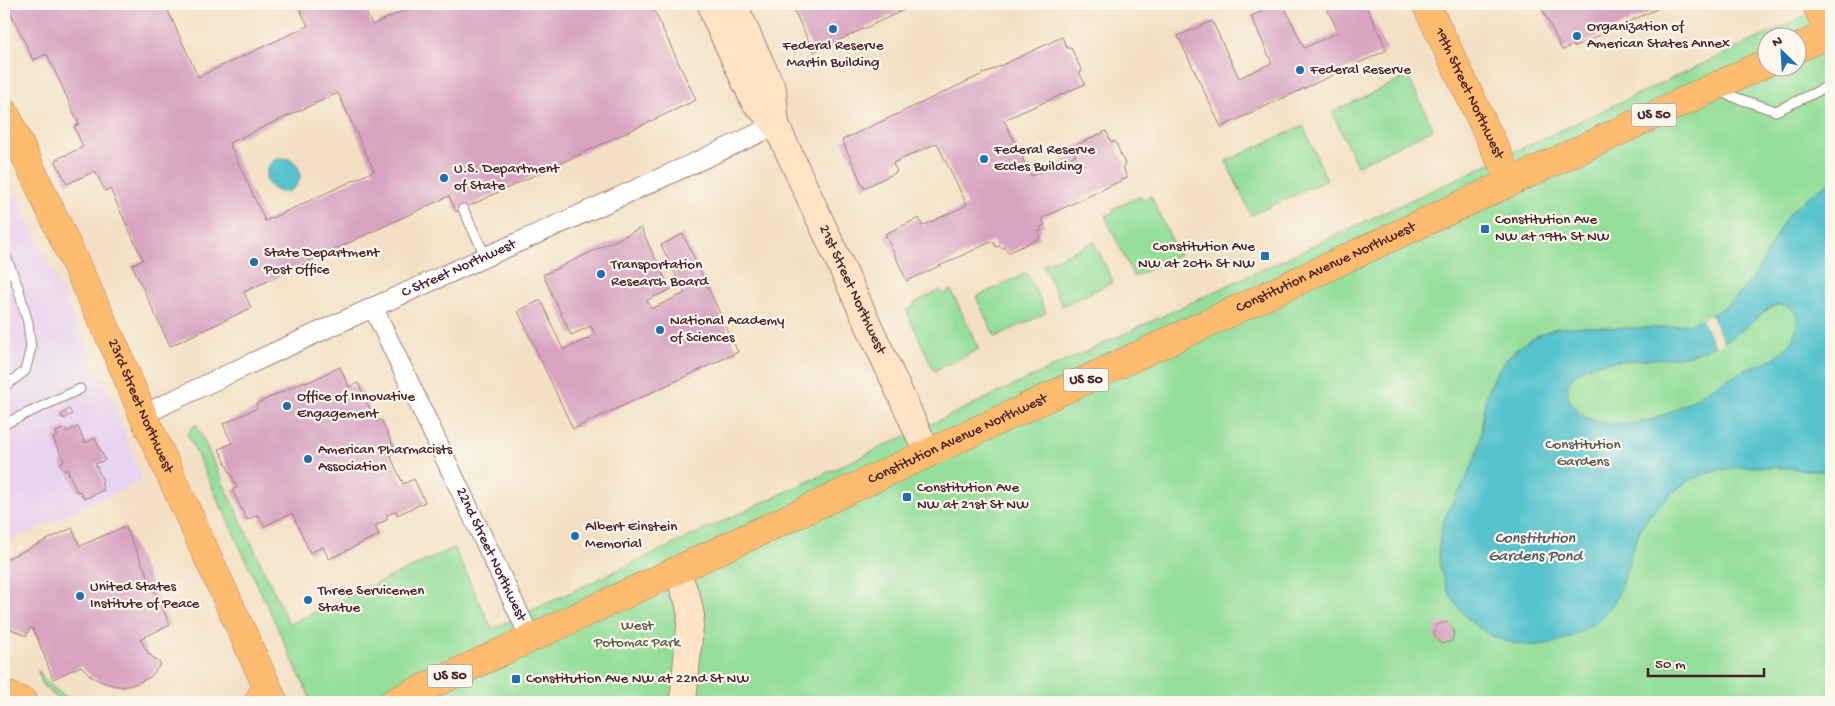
<svg xmlns="http://www.w3.org/2000/svg" width="1835" height="706" font-family="'Gochi Hand',sans-serif">
<rect width="100%" height="100%" fill="#fbf7ec"/>
<filter id="ink" filterUnits="userSpaceOnUse"><feTurbulence type="fractalNoise" baseFrequency=".02" numOctaves="2"/><feDisplacementMap in="SourceGraphic" scale="10" xChannelSelector="R" yChannelSelector="G"/><feConvolveMatrix kernelMatrix="1 2 1 2 8 2 1 2 1" color-interpolation-filters="sRGB"/></filter>
<filter id="wash" filterUnits="userSpaceOnUse"><feTurbulence type="fractalNoise" baseFrequency=".0096" numOctaves="4" result="noise"/><feDisplacementMap in="SourceGraphic" scale="20" xChannelSelector="R" yChannelSelector="G"/><feGaussianBlur stdDeviation="1.12" result="paint"/><feColorMatrix in="noise" values="0 0 0 0 0 0 0 0 0 0 0 0 0 0 0 0 0 1.4 0 .05"/><feComposite in="paint" operator="in"/></filter>
<g filter="url(#wash)">
<rect width="100%" height="100%" fill="#f3e0c4"/>
<path fill="#e7d2ef" d="M4,167L115,406L142,480L4,544Z"/>
<path fill="#94de9a" stroke="#6f7e62" fill-rule="evenodd" d="M1831,4V702H312L187,433L196,424L289,624L454,548L492,629ZM1768,38H1798V68H1768Z
M1408,76L1433,129L1357,165L1332,112Z
M1303,126L1327,180L1251,215L1226,161Z
M1140,196L1142,200L1151,196L1179,255L1134,277L1105,216L1114,212L1113,209Z
M1094,242L1113,282L1062,306L1043,265Z
M1027,273L1046,313L995,337L976,297Z
M941,290L943,294L951,290L979,349L934,371L906,310L915,306L914,303Z
M38,670C48,685 61,696 78,702H65L55,696L43,686Z"/>
<path fill="#55c2cd" stroke="#50707c" fill-rule="evenodd" d="M266 175a17 17 0 1 1 34 0a17 17 0 1 1-34 0Z
M1831,181V472C1784,469 1733,458 1689,481C1670,492 1646,516 1637,536C1628,558 1625,583 1613,604C1610,609 1605,612 1602,616C1577,639 1543,651 1509,642C1458,629 1424,569 1445,519C1449,506 1457,495 1464,483C1469,473 1474,461 1478,450C1483,433 1481,415 1486,398C1495,362 1522,339 1557,328C1601,323 1654,335 1697,321C1722,313 1747,290 1760,267C1769,252 1775,235 1785,220C1797,203 1815,192 1831,181ZM1778,305C1788,307 1795,308 1797,319C1798,332 1788,348 1778,355C1766,364 1750,367 1737,374C1699,393 1668,422 1624,425C1604,426 1572,418 1568,395C1566,386 1570,378 1578,372C1598,356 1662,362 1689,355C1705,351 1724,342 1738,333C1751,325 1762,309 1778,305Z"/>
<path fill="#f3e0c4" d="M1710,315L1724,343L1716,347L1702,319Z"/>
<g id="blocks">
<path fill="#d7a3c1" fill-rule="evenodd" d="M21,4H165L198,77L308,26L297,4H362L372,25L419,4H651L696,100L456,212L449,196L342,246L244,292L251,308L170,346L132,265L143,260L110,189L105,191L95,171L67,184L55,160L83,147L74,126L79,124L47,54L33,60L9,9ZM338,93L374,171L265,221L229,143Z
M791,4H917L814,52Z
M1261,4H1271L1272,6L1283,4L1304,48L1338,32L1325,4H1365L1387,50L1221,127L1178,36L1212,21L1239,78L1272,63L1251,16L1261,12L1258,5Z
M1540,4H1576L1577,5L1580,4H1662L1663,6L1574,47L1573,45L1562,50Z
M1062,37L1067,48H1071L1082,71L1080,72V74L1085,84L1004,120L1031,176L1076,155L1072,147L1106,131L1111,142L1115,141L1125,164L1123,167L1127,178L1042,218L1045,225L1040,227L1042,230L1038,232L1040,238L1008,253L1005,247L1001,249L1000,246L996,247L993,241L907,281L885,234L919,218L922,226L967,205L937,143L893,163L897,172L864,188L842,140Z
M641,228L670,290L647,300L651,309L685,293L661,245L683,234L738,352L573,429L518,311L541,300L563,350L595,335L591,326L571,335L543,275Z
M340,367L349,387L358,383L376,422L381,420L396,451L390,455L403,484L414,479L425,502L397,515L396,511L386,516L388,519L375,526L379,535L329,559L323,547L310,553L292,513L264,526L258,515L247,520L232,490L237,487L219,449L232,443L223,424L257,408L256,404L305,381L306,383Z
M69,409L72,414L64,419L61,414Z
M78,427L85,443L95,438L105,460L95,464L103,481L101,482L104,490L84,499L80,491L77,492L67,469L64,471L60,463L64,461L53,438L58,436L56,432L65,428L67,432Z
M125,526L170,625L140,639L148,653L161,664L150,677L138,683L123,687L104,683L92,677L81,666L53,679L37,637L31,627L26,636L4,626V560L72,528L80,546Z
M1447,622L1454,630L1452,641L1441,644L1434,636L1436,625Z"/>
</g>
</g>
<g filter="url(#ink)">
<use href="#blocks" fill-opacity="0" stroke="#9e8078" stroke-width="1"/>
<g fill="none" stroke-linecap="round" stroke-linejoin="round">
<g stroke="#9e8078" stroke-width="11">
<path id="lane" d="M1719,92L1776,111L1831,85
M463,209L486,257
M4,252L18,287L28,323L31,348L25,371L7,385H4
M4,424L80,389"/>
</g>
<g stroke="#9e8078" stroke-width="21">
<g id="street">
<path id="s1" d="M373,307L531,639"/>
<path id="s2" d="M143,415C351,313 566,224 776,125"/>
</g>
</g>
<g stroke="#9e8078" stroke-width="28">
<g id="secondary">
<path id="s3" d="M711,4L714,15L754,101L776,125L928,454"/>
<path d="M730,4L735,7L773,90L776,125"/>
<path d="M677,571L688,601L691,616L683,702"/>
</g>
</g>
<g stroke="#9e8078" stroke-width="29">
<g id="primary">
<path id="s4" d="M1426,4L1511,182"/>
<path d="M1816,4L1830,33"/>
<path id="s5" d="M4,111L116,350L143,415L274,702"/>
</g>
</g>
<g stroke="#9e8078" stroke-width="29">
<g id="highway">
<path d="M1798,48L1831,33"/>
<path d="M4,694L24,702"/>
<path d="M258,702L267,686"/>
<path id="s6" d="M394,702L1768,62"/>
</g>
</g>
<use href="#lane" stroke="#fff" stroke-width="9"/>
<use href="#street" stroke="#fff" stroke-width="19"/>
<use href="#secondary" stroke="#fee4c5" stroke-width="26"/>
<use href="#primary" stroke="#fdbc6f" stroke-width="28"/>
<use href="#highway" stroke="#fdbc6f" stroke-width="28"/>
</g>
</g>
<g fill="#1f6fb2" stroke="#fbf7ec" stroke-width="2">
<circle cx="833" cy="29" r="5"/>
<circle cx="1577" cy="36" r="5"/>
<circle cx="1300" cy="70" r="5"/>
<circle cx="984" cy="159" r="5"/>
<circle cx="444" cy="178" r="5"/>
<rect x="1480" y="224" width="10" height="10" rx="2.5"/>
<rect x="1260" y="251" width="10" height="10" rx="2.5"/>
<circle cx="254" cy="262" r="5"/>
<circle cx="601" cy="274" r="5"/>
<circle cx="660" cy="330" r="5"/>
<circle cx="287" cy="406" r="5"/>
<circle cx="308" cy="459" r="5"/>
<rect x="902" y="492" width="10" height="10" rx="2.5"/>
<circle cx="575" cy="536" r="5"/>
<circle cx="80" cy="596" r="5"/>
<circle cx="308" cy="600" r="5"/>
<rect x="511" y="674" width="10" height="10" rx="2.5"/>
</g>
<g text-anchor="middle" dominant-baseline="central" stroke-width="4.5" stroke-linejoin="round" paint-order="stroke">
<g fill="#fbf7ec" stroke="#7f6065" stroke-width="1">
<rect x="1631.5" y="103.5" width="45" height="23" rx="4"/>
<rect x="1063.5" y="368.5" width="45" height="23" rx="4"/>
<rect x="427.5" y="664.5" width="45" height="23" rx="4"/>
</g>
<g font-size="14" font-weight="bold" fill="#4a1f2b">
<text x="1654" y="115">US 50</text>
<text x="1086" y="380">US 50</text>
<text x="450" y="676">US 50</text>
</g>
<g font-size="15" fill="#4a1f2b" stroke="#fbf7ec" text-anchor="start">
<text x="1587" y="27">Organization of<tspan x="1587" dy="17">American States Annex</tspan></text>
<text x="833" y="46" text-anchor="middle">Federal Reserve<tspan x="833" dy="17">Martin Building</tspan></text>
<text x="1310" y="70">Federal Reserve</text>
<text x="994" y="150">Federal Reserve<tspan x="994" dy="17">Eccles Building</tspan></text>
<text x="454" y="169">U.S. Department<tspan x="454" dy="17">of State</tspan></text>
<text x="1495" y="220">Constitution Ave<tspan x="1495" dy="17">NW at 19th St NW</tspan></text>
<text x="1255" y="247" text-anchor="end">Constitution Ave<tspan x="1255" dy="17">NW at 20th St NW</tspan></text>
<text x="264" y="253">State Department<tspan x="264" dy="17">Post Office</tspan></text>
<text x="611" y="265">Transportation<tspan x="611" dy="17">Research Board</tspan></text>
<text x="670" y="321">National Academy<tspan x="670" dy="17">of Sciences</tspan></text>
<text x="297" y="397">Office of Innovative<tspan x="297" dy="17">Engagement</tspan></text>
<text x="318" y="450">American Pharmacists<tspan x="318" dy="17">Association</tspan></text>
<text x="917" y="488">Constitution Ave<tspan x="917" dy="17">NW at 21st St NW</tspan></text>
<text x="585" y="527">Albert Einstein<tspan x="585" dy="17">Memorial</tspan></text>
<text x="90" y="587">United States<tspan x="90" dy="17">Institute of Peace</tspan></text>
<text x="318" y="591">Three Servicemen<tspan x="318" dy="17">Statue</tspan></text>
<text x="526" y="679">Constitution Ave NW at 22nd St NW</text>
</g>
<g font-size="15" fill="#4a1f2b" stroke="#fbf7ec">
<text stroke="none"><textPath href="#s4" startOffset="99">19th Street Northwest</textPath></text>
<text stroke="none"><textPath href="#s6" startOffset="1028">Constitution Avenue Northwest</textPath></text>
<text stroke="none"><textPath href="#s2" startOffset="348">C Street Northwest</textPath></text>
<text stroke="none"><textPath href="#s3" startOffset="320">21st Street Northwest</textPath></text>
<text stroke="none"><textPath href="#s5" startOffset="325">23rd Street Northwest</textPath></text>
<text stroke="none"><textPath href="#s6" startOffset="622">Constitution Avenue Northwest</textPath></text>
<text stroke="none"><textPath href="#s1" startOffset="274">22nd Street Northwest</textPath></text>
</g>
<g font-size="15" fill="#60584c" stroke="#fbf7ec">
<text x="1583" y="445">Constitution<tspan x="1583" dy="17">Gardens</tspan></text>
<text x="637" y="626">West<tspan x="637" dy="17">Potomac Park</tspan></text>
</g>
<g font-size="16" font-style="italic" fill="#4e5864" stroke="#fbf7ec">
<text x="1535" y="539">Constitution<tspan x="1535" dy="18">Gardens Pond</tspan></text>
</g>
</g>
<rect width="1835" height="706" fill="none" stroke="#fbf7ec" stroke-width="20"/>
<g transform="translate(1782 52) rotate(335)"><circle r="24" fill="#fbf7ec" stroke="#b4a19f"/>
<path d="M0-4L9 19L0 12L-9 19Z" fill="#1f6fb2"/>
<text y="-8" font-size="14" font-weight="bold" text-anchor="middle" fill="#4a1f2b">N</text>
</g>
<path d="M1648 668v8h116v-8" fill="none" stroke="#4a1f2b" stroke-width="2.5"/>
<text x="1655" y="668" font-size="15" fill="#4a1f2b" stroke="#fbf7ec" stroke-width="4" paint-order="stroke">50 m</text>
</svg>
